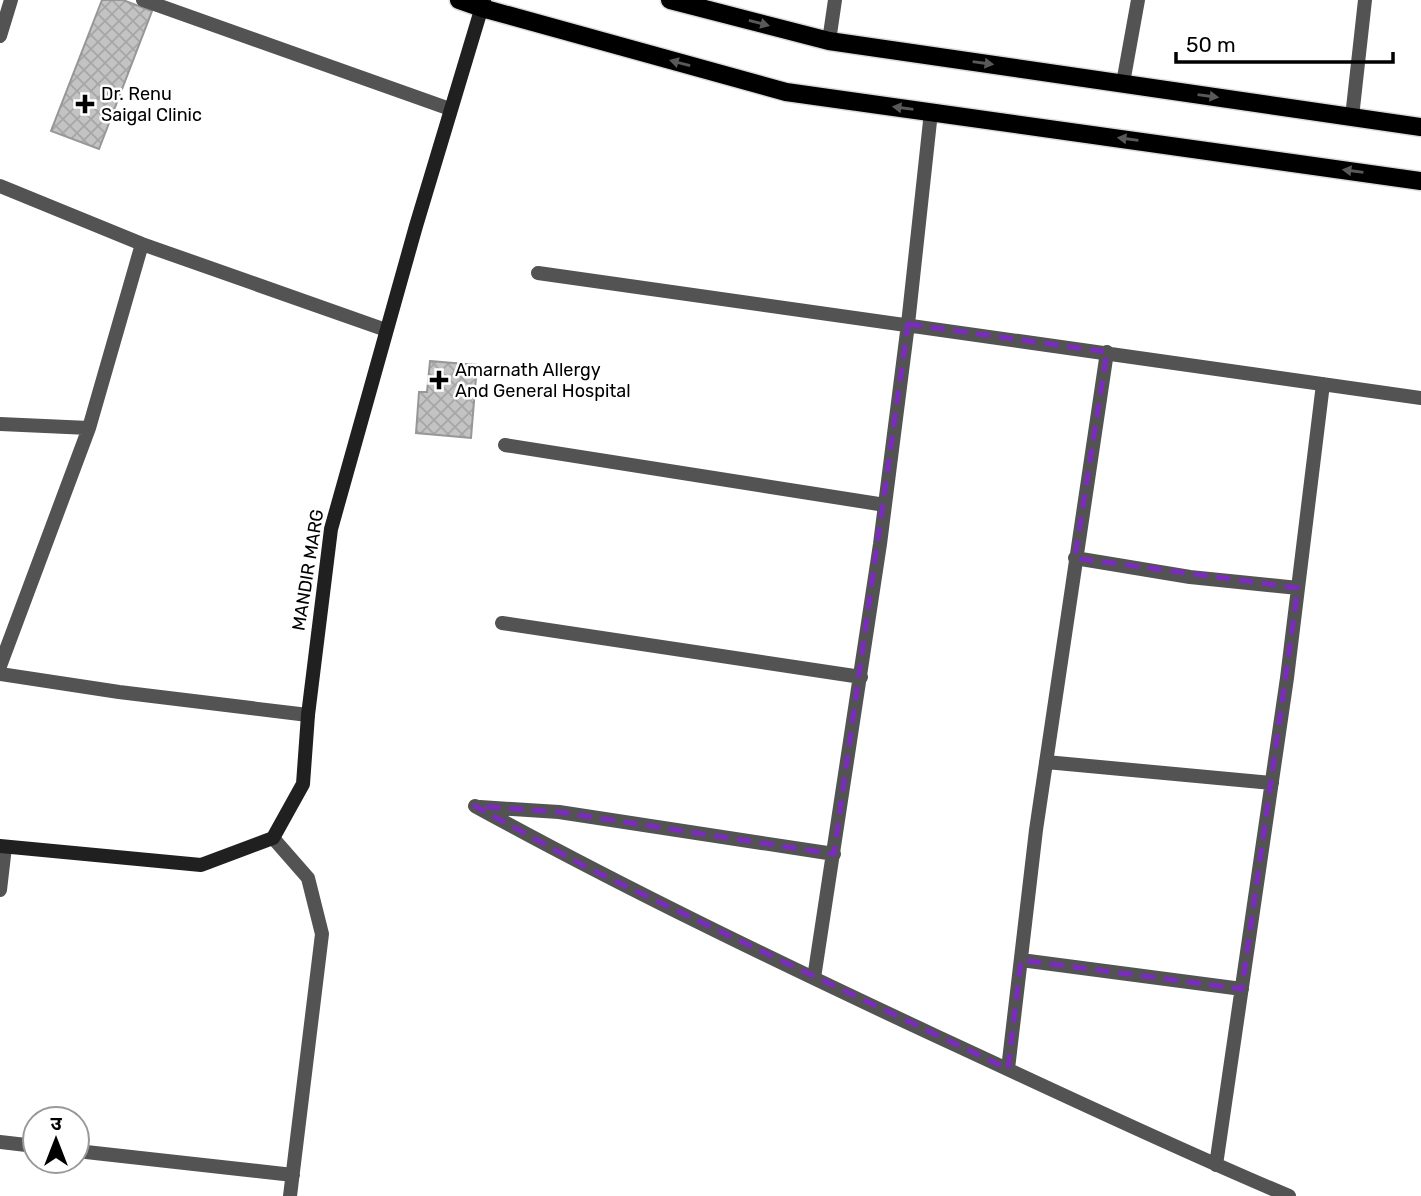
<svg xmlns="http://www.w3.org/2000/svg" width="1421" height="1196" font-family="Rubik,'Noto Sans Devanagari',sans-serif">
<defs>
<pattern id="building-cross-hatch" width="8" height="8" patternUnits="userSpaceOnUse" patternTransform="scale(1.75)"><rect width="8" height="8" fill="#c3c3c3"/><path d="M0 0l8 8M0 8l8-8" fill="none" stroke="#a6a6a6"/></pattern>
</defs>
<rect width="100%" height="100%" fill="#fff"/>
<path fill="url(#building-cross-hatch)" stroke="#979797" stroke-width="2" d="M102,0H123L152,11L99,149L51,131Z
M430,361L477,365L471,438L416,433L419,392H427Z"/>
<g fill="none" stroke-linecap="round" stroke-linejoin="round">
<g stroke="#dbdbdb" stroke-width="21">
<path id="primary" d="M459,0L482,8L786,92L1421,181
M670,0L829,41L1421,127"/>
</g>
<path stroke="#535353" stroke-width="14" d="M143,0L450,109
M0,36L11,0
M829,41L835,0
M1123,83L1138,0
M1352,117L1365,0
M0,186L142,244L386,330
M538,273L1421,398
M0,424L89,428
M505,445L885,505
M1075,558L1190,577L1298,588
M502,623L861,677
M0,666L89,428L142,244
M0,674L119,692L308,715
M1046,762L1272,783
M475,806C626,889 780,963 936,1036C1053,1090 1170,1146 1289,1196
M480,807L559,812L834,854
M273,838L308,878L322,934L290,1196
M0,890L5,847
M1021,960L1242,989
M814,978L880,544L908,324L931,112
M1008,1069L1036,830L1107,352
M0,1142L35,1146
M77,1151L293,1175
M1216,1165L1287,678L1323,384"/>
<path stroke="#202020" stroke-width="14" d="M0,846L201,865L273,838L303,784L308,715L331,529L416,226L484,0"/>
<use href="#primary" stroke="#000" stroke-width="18"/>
</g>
<defs><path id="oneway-solid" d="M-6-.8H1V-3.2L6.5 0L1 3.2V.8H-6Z" transform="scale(1.75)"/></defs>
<g fill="#595959">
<use href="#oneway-solid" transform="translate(759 23) rotate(15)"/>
<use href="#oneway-solid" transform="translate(680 63) rotate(-165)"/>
<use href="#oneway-solid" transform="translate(983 63) rotate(8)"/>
<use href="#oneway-solid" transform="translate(1208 96) rotate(8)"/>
<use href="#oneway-solid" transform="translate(903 108) rotate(-172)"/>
<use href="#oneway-solid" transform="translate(1128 139) rotate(-172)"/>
<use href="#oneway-solid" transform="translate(1353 171) rotate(-172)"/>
</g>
<path fill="none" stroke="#7b2cbf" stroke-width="5" stroke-dasharray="14 9" stroke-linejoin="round" d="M908,324L1107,352L1075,558L1298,588L1242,989L1021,960L1008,1069L588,868L475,806L559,812L834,854Z"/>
<g fill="#000" stroke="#fff" stroke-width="2.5">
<path d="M81.5 93.5h7v7h7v7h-7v7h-7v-7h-7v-7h7z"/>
<path d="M435.5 369.5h7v7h7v7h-7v7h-7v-7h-7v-7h7z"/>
</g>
<g text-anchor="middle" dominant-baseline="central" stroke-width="5" stroke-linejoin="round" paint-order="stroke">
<g font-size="18" fill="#000" stroke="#fff" text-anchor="start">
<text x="101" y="94">Dr. Renu<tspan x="101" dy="21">Saigal Clinic</tspan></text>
<text x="455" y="370">Amarnath Allergy<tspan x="455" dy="21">And General Hospital</tspan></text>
</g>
<g font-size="18" fill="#000" stroke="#fff">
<text transform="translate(308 570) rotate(-81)">MANDIR MARG</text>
</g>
</g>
<g transform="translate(56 1140)"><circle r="33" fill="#ffffff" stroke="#999999" stroke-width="2"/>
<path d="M0-5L12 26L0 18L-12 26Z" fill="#000000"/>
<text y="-10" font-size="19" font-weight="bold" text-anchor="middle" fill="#000000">उ</text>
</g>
<path d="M1176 52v10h217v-10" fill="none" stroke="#000000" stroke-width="3.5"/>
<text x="1186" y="52" font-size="21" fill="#000000" stroke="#ffffff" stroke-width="5" paint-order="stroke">50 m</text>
</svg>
